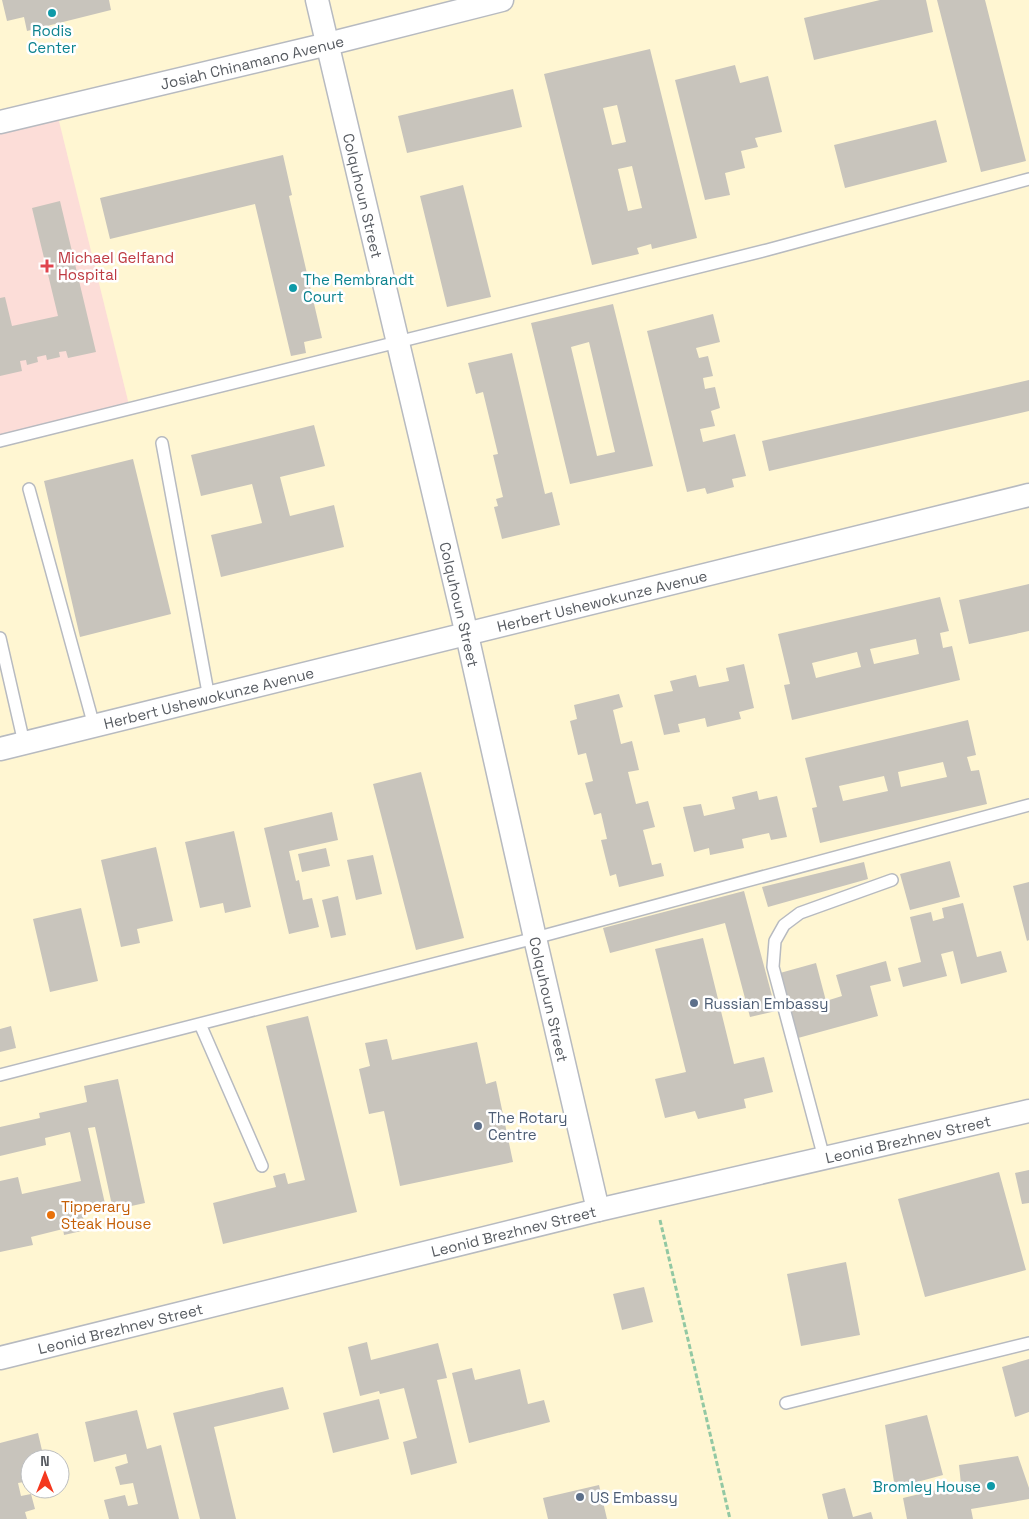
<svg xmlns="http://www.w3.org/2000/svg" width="1029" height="1519" font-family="'Space Grotesk',sans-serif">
<rect width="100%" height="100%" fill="#edeadf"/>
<path fill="#fff6d2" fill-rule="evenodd" d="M0,0H1029V1519H0ZM30,1459H60V1489H30Z"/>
<path fill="#fcddd8" d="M56,109L130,409L0,441V123Z"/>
<path fill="#c8c4bc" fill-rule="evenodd" d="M2,0H109L111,10L27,31L24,17L7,21Z
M880,0H926L933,32L814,60L804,18Z
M937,0H985L1026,161L981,172Z
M650,49L697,238L652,249L651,244L637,248L639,254L592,265L544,74ZM617,105L626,142L612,145L603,108ZM632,166L642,208L628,211L618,169Z
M735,65L740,83L768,76L782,132L755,138L758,147L741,151L745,168L725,173L730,195L705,200L675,80Z
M513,89L522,127L407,153L398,116Z
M936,120L947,162L845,188L834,145Z
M283,155L292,195L289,196L322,338L304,342L306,353L291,356L255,204L110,239L100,198Z
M463,185L491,297L447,307L420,196Z
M60,201L96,352L68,358L66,351L59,352L60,357L47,360L46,355L37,357L38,362L27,365L26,360L20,361L22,371L0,376V298L5,297L12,326L58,316L32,208Z
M613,304L653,466L570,484L531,323ZM589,342L615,452L597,456L571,347Z
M713,314L720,342L696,348L699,358L708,356L713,376L703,378L705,389L715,387L720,408L711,411L715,426L700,429L703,442L735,434L746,476L732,479L734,487L707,494L705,488L687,492L647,331Z
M512,353L545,494L552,492L560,525L502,539L494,507L498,506L496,499L503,497L493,455L498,454L483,392L476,394L468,363Z
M1029,380V411L769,471L762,441Z
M314,425L325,466L280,477L290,516L334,505L344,547L221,577L211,535L262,523L252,484L201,496L191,455Z
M133,459L171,614L80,637L44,481Z
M1029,584V631L969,644L959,600Z
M940,597L949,631L940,633L943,648L952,646L960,680L792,720L784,685L790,684L778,634ZM916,639L919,654L874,664L870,649ZM857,652L861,667L816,678L812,663Z
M744,664L754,708L739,712L741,719L707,727L705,718L678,724L680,732L664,735L654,695L673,691L670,681L696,675L699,687L729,681L726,668Z
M619,694L623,707L613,710L621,744L632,741L639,770L628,772L636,804L648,801L655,827L643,830L652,865L661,863L664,876L619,887L616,874L610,876L601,840L607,839L601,813L594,815L585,783L593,781L586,753L578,755L570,721L577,719L574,705Z
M968,720L976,755L967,757L971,771L979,770L987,804L820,843L812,808L817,807L805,758ZM943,762L947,777L901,787L898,772ZM884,776L888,791L843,801L839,786Z
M421,772L464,938L416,950L373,784Z
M757,791L759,800L777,796L787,837L771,840L769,833L742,839L744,848L710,855L709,848L694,852L683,807L701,804L704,816L735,809L732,797Z
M332,812L338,840L289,851L296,881L299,880L303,900L312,898L319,927L289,934L264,828Z
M234,831L251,907L225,913L223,903L200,908L185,842Z
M156,847L173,921L137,929L140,943L121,947L101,860Z
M326,848L330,866L302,872L298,854Z
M373,855L382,894L356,900L347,860Z
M950,861L960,897L910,910L900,874Z
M864,862L868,879L768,907L762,887Z
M1029,882V940L1027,941L1013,886Z
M744,891L776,1011L750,1017L725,923L610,953L603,928Z
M338,896L346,935L331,938L322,900Z
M963,903L977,957L1001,951L1007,972L961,984L953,951L941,954L947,976L903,987L898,968L921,962L910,917L931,912L933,921L944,918L942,908Z
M81,908L98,981L50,992L33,919Z
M703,938L734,1064L764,1057L773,1092L744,1099L746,1108L698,1119L695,1111L665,1118L655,1079L686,1072L655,949Z
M886,961L891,981L870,986L878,1016L798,1038L780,973L816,963L826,1001L842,996L836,975Z
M308,1016L357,1212L223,1244L213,1203L276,1187L273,1176L285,1173L288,1184L305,1180L266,1026Z
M11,1026L16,1048L0,1052V1029Z
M387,1039L392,1060L477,1042L486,1084L496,1081L513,1162L400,1186L384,1111L369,1114L359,1069L370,1066L365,1043Z
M118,1079L145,1203L113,1210L95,1127L88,1128L106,1208L82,1213L86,1230L64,1235L63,1229L31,1237L33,1245L0,1252V1181L18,1177L22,1194L81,1181L70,1132L45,1138L46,1145L0,1156V1127L40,1118L39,1113L87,1102L84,1086Z
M1029,1170V1203L1022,1204L1015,1173Z
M999,1172L1026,1270L925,1297L898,1199Z
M846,1262L860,1335L801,1346L787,1274Z
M644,1287L653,1322L622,1330L613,1294Z
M367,1342L371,1360L438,1343L447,1378L437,1380L457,1463L411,1475L403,1442L417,1438L404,1388L380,1394L379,1391L360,1396L348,1347Z
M1029,1359V1412L1015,1417L1002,1367Z
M472,1368L475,1380L520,1369L528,1404L544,1400L550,1422L469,1443L452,1373Z
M283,1387L289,1409L214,1427L236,1519H200L173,1413Z
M379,1399L389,1439L333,1453L323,1413Z
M137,1410L147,1449L161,1445L179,1519H109L104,1500L125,1495L128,1506L138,1504L133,1483L120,1485L115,1467L128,1463L126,1454L94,1462L85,1422Z
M927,1415L943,1475L895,1488L885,1425Z
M38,1433L44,1459H30V1481L18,1483L21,1496L31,1494L35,1509L25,1512L27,1519H0V1443Z
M1018,1456L1029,1488V1499L971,1509L973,1519H907L903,1498L961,1484L959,1465Z
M599,1485L607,1519H548L543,1498Z
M845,1488L853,1517L871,1512L873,1519H828L822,1494Z"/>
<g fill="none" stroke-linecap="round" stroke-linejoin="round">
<g stroke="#b7bac0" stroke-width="14">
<path id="lane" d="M0,441L767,250L1029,179
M162,443L209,698
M29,489L94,726
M0,638L24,743
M200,1024L262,1166
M0,1075L535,938L1029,805
M824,1158L773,967L775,941L784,925L800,913L892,880
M786,1403L1029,1343"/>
</g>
<g stroke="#b7bac0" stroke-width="25">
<g id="street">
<path id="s1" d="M317,0L467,635L535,938L598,1210"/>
<path id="s2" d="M0,122L328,44L502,0"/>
<path id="s3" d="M0,749L1029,495"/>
<path id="s4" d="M0,1358L598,1210L1029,1111"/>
</g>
</g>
<path stroke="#92c8a3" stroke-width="3" stroke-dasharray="5 2.5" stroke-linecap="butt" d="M660,1220L730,1519"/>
<use href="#lane" stroke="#fff" stroke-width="11"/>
<use href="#street" stroke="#fff" stroke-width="22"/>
</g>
<g fill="#0f9aa8" stroke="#fff" stroke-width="2">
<circle cx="52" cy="13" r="5"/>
<circle cx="293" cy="288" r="5"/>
<circle cx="991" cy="1486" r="5"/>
</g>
<path fill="#e0444e" stroke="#fff" stroke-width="2" d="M44.5 258.5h5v5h5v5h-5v5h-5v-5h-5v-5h5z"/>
<g fill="#5c6f8a" stroke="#fff" stroke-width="2">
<circle cx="694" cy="1003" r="5"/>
<circle cx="478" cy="1126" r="5"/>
<circle cx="580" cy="1497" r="5"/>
</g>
<circle fill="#e8710a" stroke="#fff" stroke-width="2" cx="51" cy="1215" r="5"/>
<g text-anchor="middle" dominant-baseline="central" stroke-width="5" stroke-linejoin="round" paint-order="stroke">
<g font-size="15" fill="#0d838f" stroke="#fff">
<text x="52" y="30">Rodis<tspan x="52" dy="17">Center</tspan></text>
<text x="303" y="279" text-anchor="start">The Rembrandt<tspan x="303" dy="17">Court</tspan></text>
<text x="981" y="1486" text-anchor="end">Bromley House</text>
</g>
<g font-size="15" fill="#585c62" stroke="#fff">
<text stroke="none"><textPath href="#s2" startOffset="259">Josiah Chinamano Avenue</textPath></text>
<text stroke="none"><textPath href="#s1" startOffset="201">Colquhoun Street</textPath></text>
<text stroke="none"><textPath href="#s3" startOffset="620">Herbert Ushewokunze Avenue</textPath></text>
<text stroke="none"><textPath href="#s1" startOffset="621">Colquhoun Street</textPath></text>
<text stroke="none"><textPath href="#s3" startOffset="215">Herbert Ushewokunze Avenue</textPath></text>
<text stroke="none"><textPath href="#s1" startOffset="1026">Colquhoun Street</textPath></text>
<text stroke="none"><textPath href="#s4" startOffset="934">Leonid Brezhnev Street</textPath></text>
<text stroke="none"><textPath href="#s4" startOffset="529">Leonid Brezhnev Street</textPath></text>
<text stroke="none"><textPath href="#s4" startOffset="124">Leonid Brezhnev Street</textPath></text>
</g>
<g font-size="15" fill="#be3a42" stroke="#fff" text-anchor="start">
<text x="58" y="257">Michael Gelfand<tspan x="58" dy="17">Hospital</tspan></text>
</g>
<g font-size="15" fill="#4e5e75" stroke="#fff" text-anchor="start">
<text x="704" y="1003">Russian Embassy</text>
<text x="488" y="1117">The Rotary<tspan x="488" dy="17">Centre</tspan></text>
<text x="590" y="1497">US Embassy</text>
</g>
<g font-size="15" fill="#c56008" stroke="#fff" text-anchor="start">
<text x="61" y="1206">Tipperary<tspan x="61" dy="17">Steak House</tspan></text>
</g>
</g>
<g transform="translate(45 1474)"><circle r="24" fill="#ffffff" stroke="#bcbec0"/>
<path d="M0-4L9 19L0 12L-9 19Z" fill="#f4381e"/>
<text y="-8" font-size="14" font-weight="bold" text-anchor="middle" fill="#585c62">N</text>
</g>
</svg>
